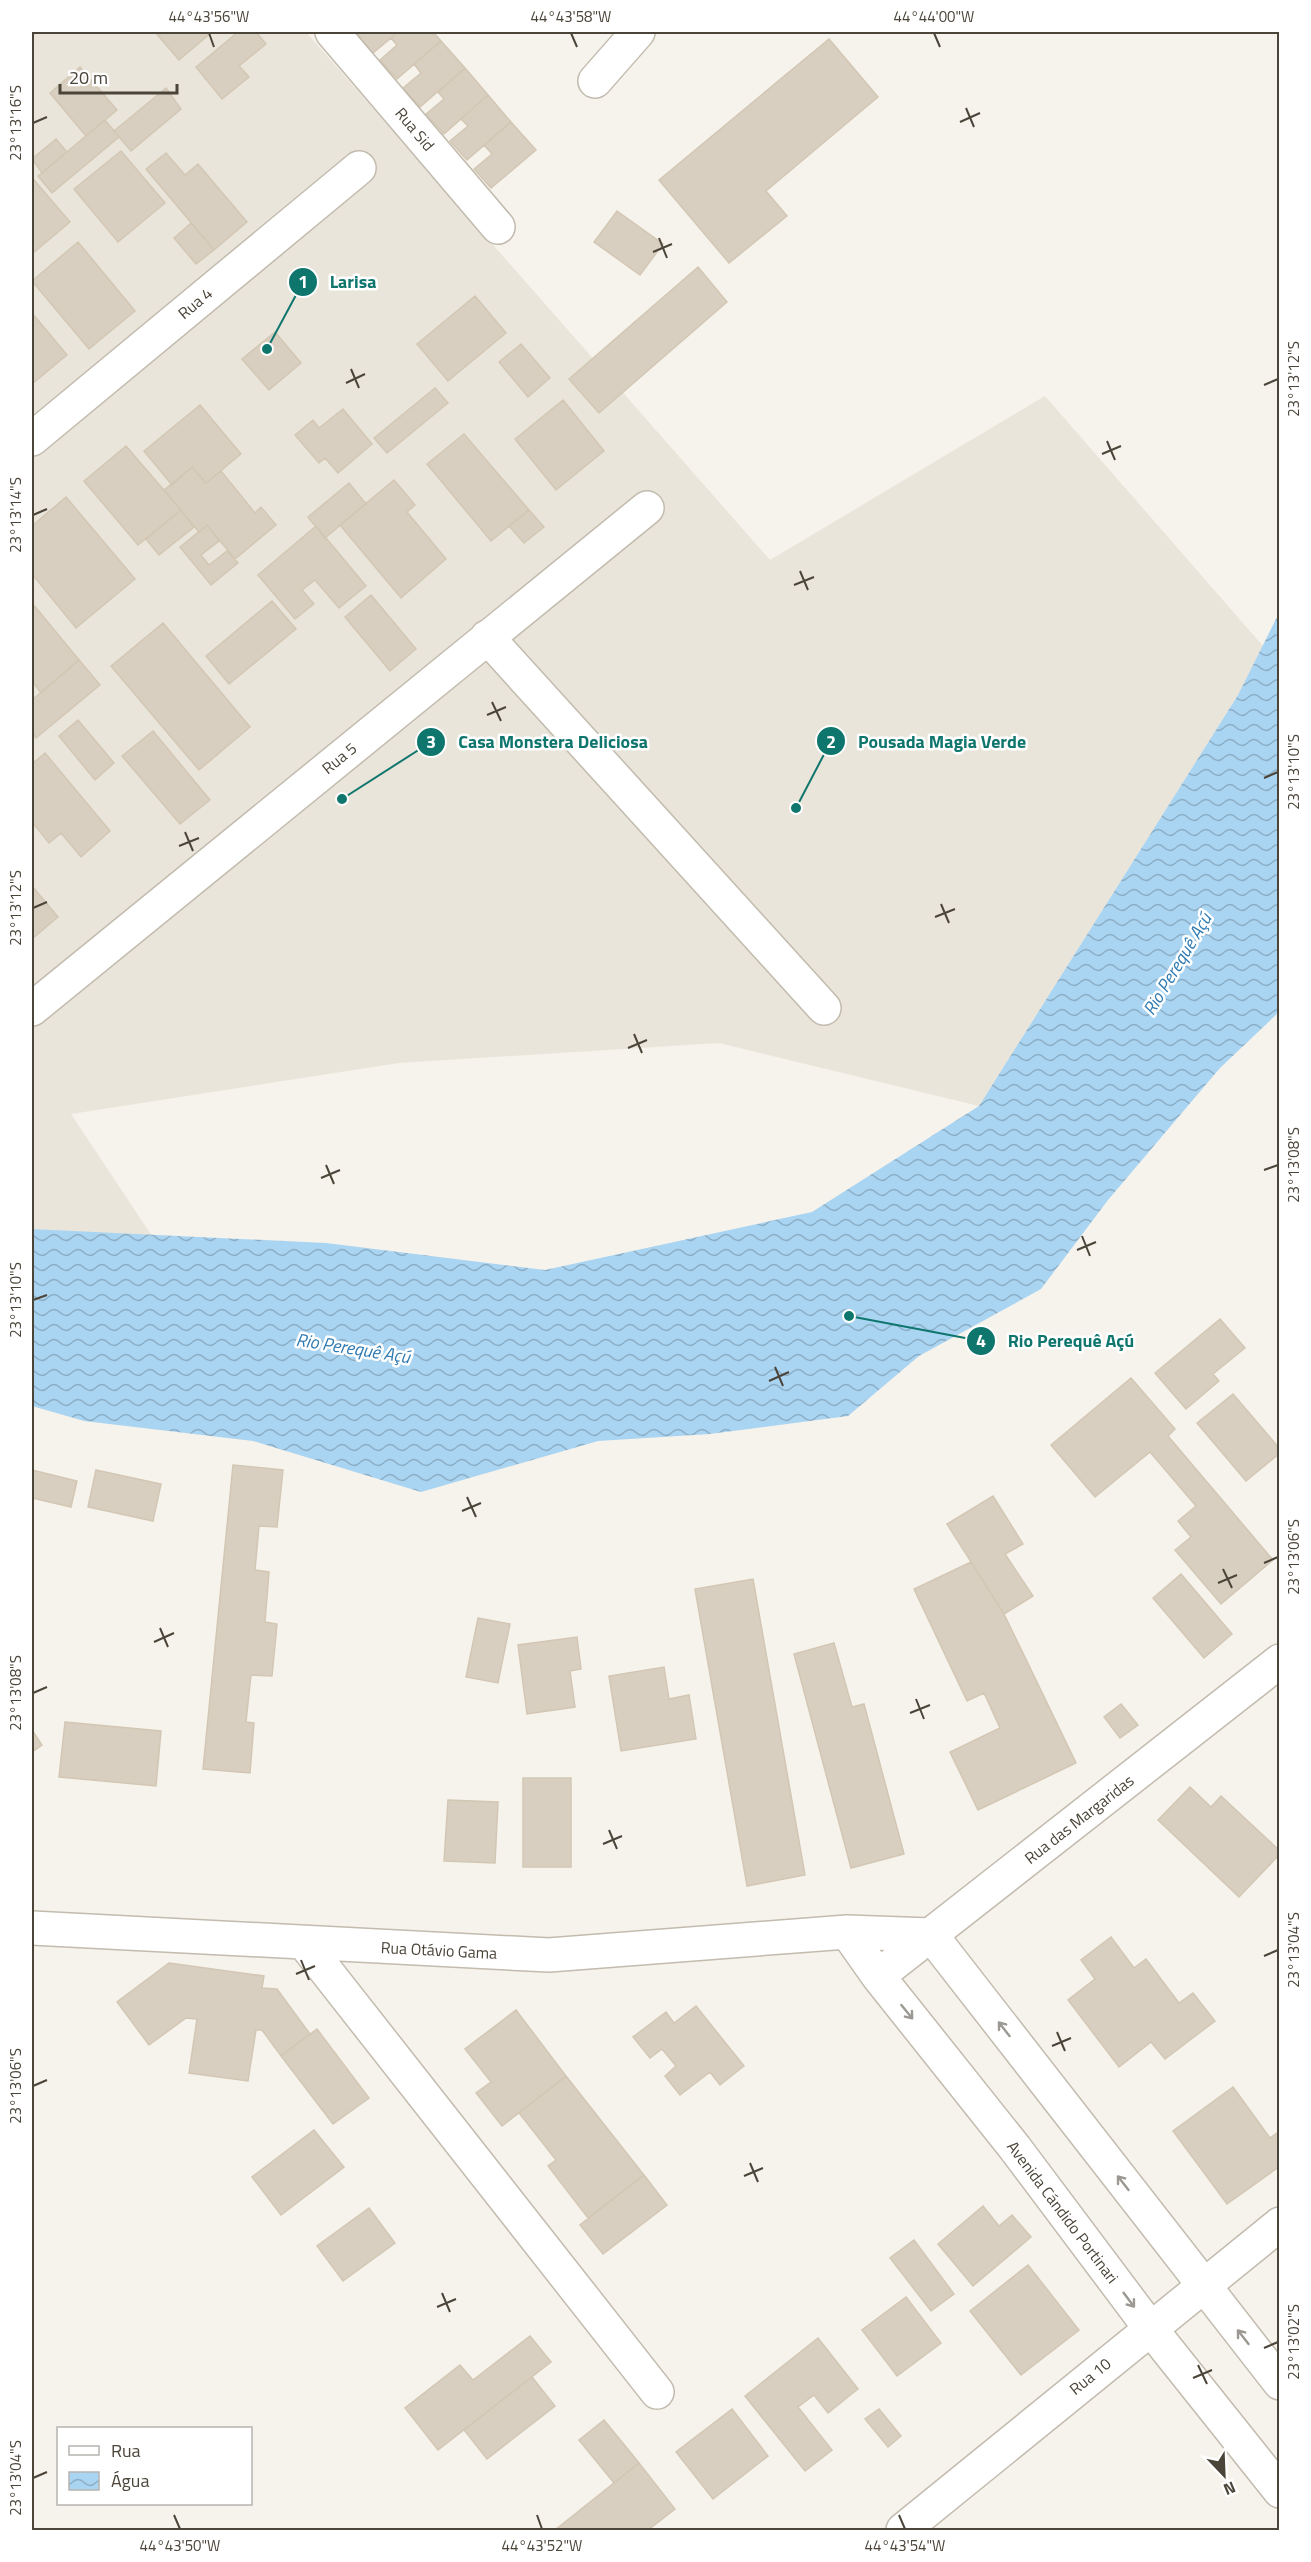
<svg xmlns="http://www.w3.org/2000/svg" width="1311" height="2562" font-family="'Titillium Web',sans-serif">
<defs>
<pattern id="water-waves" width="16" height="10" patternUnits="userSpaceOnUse" patternTransform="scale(1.5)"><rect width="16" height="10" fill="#a9d4f2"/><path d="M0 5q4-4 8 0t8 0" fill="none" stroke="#8caec5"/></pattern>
</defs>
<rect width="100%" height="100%" fill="#f6f3ec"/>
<path fill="#eae5da" d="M32,32H306L770,560L1045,396L1263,646L1238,695L979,1106L719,1043L399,1063L71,1114L152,1236L32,1229Z"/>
<path fill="url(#water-waves)" d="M1279,613V1012L1220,1068L1108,1200L1041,1289L919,1356L848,1416L710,1434L598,1441L421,1492L253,1441L84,1421L32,1406V1229L326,1243L545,1270L812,1212L979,1106L1238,695Z"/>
<path fill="#d8cfc1" stroke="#d3c7b4" stroke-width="1.5" d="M155,32H212L179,60Z
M238,32H256L266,44L239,66L249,77L222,99L196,67Z
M358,32H398L373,53L356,33Z
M398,32H433L441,41L397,79L380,60L397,45L391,38Z
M829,39L878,97L766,191L787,216L729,263L659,180Z
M441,41L465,68L420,107L403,88L421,73L414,64Z
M80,67L117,110L86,136L50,93Z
M465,68L488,95L444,134L426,114L444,99L438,92Z
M166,88L181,109L131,151L114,131Z
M488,95L511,122L467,160L450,141L468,126L461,119Z
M105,120L119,137L52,193L38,176Z
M511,122L536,150L491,188L474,169L492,154L484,145Z
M56,139L67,152L42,173L32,159Z
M121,151L165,203L118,242L74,189Z
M166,153L185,175L198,164L247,222L214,250L146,169Z
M34,180L70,222L32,254V182Z
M617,211L663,244L640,275L594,242Z
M191,223L214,250L196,264L174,238Z
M78,242L135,311L89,349L32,281Z
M698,267L727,302L599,413L569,379Z
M475,296L506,333L448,381L417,344Z
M32,313L67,355L32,384Z
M275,332L301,363L269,390L242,359Z
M521,344L550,378L528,397L499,362Z
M435,388L448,403L387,453L374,438Z
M563,400L604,451L556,490L515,439Z
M200,405L241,454L206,483L192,467L172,485L144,451Z
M343,409L372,444L338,473L325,458L319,463L295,435L313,420L319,428Z
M464,434L529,510L491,541L427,464Z
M126,446L181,510L138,545L84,481Z
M192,467L206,483L221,471L255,513L261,507L276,525L235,559L207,525L199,532L164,490Z
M394,480L415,505L407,512L446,559L401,598L340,525Z
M349,483L366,504L325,538L308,517Z
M66,497L135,579L76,628L32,574V526Z
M181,510L194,527L159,555L146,539Z
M529,510L544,527L524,543L509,526Z
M207,525L219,541L201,555L209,565L227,551L238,563L211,585L180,547Z
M316,526L366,586L339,608L315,580L302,590L314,604L295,619L258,575Z
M371,595L416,649L390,671L345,617Z
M272,601L296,629L229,684L206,656Z
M32,603L79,660L41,693L32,681Z
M163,623L250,727L199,770L111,666Z
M79,660L100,685L36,738L32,732V700Z
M78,720L114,763L95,780L59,736Z
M153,731L210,800L180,824L122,756Z
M45,753L110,831L81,857L61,833L49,843L32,822V764Z
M32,886L58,917L32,939Z
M1220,1319L1245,1348L1213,1374L1219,1381L1186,1409L1155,1373Z
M1131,1378L1175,1429L1168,1436L1273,1560L1221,1604L1175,1550L1191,1537L1178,1521L1196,1506L1150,1452L1095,1497L1051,1445Z
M1233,1394L1280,1449V1453L1246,1481L1197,1423Z
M233,1465L283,1470L277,1527L259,1526L255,1570L269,1572L265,1622L277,1624L272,1676L251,1675L246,1722L254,1723L250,1773L203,1769Z
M32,1470L77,1481L71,1507L32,1498Z
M96,1470L161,1484L153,1521L88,1507Z
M993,1496L1023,1544L1005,1554L1033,1596L1004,1614L947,1524Z
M971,1562L1004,1614L1076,1763L978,1810L950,1752L1000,1728L984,1693L967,1701L914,1589Z
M1181,1574L1232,1634L1204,1658L1153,1598Z
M753,1579L805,1875L747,1886L695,1589Z
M478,1618L510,1624L498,1683L466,1677Z
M577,1637L581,1669L570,1671L575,1707L527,1714L518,1645Z
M834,1643L852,1707L864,1704L904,1854L851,1868L794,1654Z
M664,1667L669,1699L689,1695L696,1739L621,1751L609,1676Z
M1121,1704L1138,1725L1120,1738L1104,1717Z
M65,1722L161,1731L156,1786L59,1777Z
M32,1730L42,1745L32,1752Z
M523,1778H571V1867H523Z
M1190,1787L1211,1807L1221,1796L1280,1851V1854L1239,1897L1158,1820Z
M448,1800L498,1802L495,1863L444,1861Z
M1111,1937L1134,1968L1146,1959L1179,2003L1193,1993L1215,2021L1165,2059L1151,2042L1119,2067L1068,2000L1095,1979L1081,1960Z
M169,1963L264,1976L262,1988L277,1989L310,2034L281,2056L262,2030H256L248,2081L189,2073L197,2019L186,2018L149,2045L117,2002Z
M696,2006L744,2066L720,2085L710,2072L680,2095L665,2076L676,2066L662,2049L650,2058L633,2037L666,2012L674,2023Z
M516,2010L566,2076L502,2126L476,2093L491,2082L465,2049Z
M317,2029L369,2098L333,2124L281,2056Z
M566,2076L644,2175L588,2218L548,2166L556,2160L519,2113Z
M1233,2087L1270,2138L1280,2131V2166L1227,2204L1173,2131Z
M314,2130L344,2167L281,2215L252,2177Z
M644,2175L667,2205L603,2254L580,2225Z
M983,2206L999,2226L1012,2215L1031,2237L973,2286L938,2244Z
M369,2208L395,2243L343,2281L317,2246Z
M914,2240L954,2294L931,2311L890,2258Z
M1028,2265L1079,2330L1021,2375L970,2311Z
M906,2297L941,2343L897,2376L862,2330Z
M530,2336L551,2362L438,2450L405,2408L460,2365L473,2380Z
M818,2338L858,2389L828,2413L814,2395L798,2407L832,2450L805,2471L745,2396Z
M532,2377L555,2406L487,2459L464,2430Z
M732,2409L768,2456L713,2499L676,2452Z
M879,2409L901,2436L888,2447L865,2419Z
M604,2420L639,2463L614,2483L579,2440Z
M639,2463L675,2509L648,2530H555Z"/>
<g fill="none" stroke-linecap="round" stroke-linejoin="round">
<g stroke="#c2bbae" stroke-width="36">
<path id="minor" d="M332,32L498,227
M595,81L638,32
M32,439L359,168
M487,637L824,1008
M32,1009L647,508
M32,1928L549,1955L847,1932L931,1935L1280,2383
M847,1932L878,1976L1015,2148L1150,2328L1280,2491
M305,1944L657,2392
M878,1976L1280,1661
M903,2530L1280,2224"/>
</g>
<use href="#minor" stroke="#fff" stroke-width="33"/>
</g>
<defs><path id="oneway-shaft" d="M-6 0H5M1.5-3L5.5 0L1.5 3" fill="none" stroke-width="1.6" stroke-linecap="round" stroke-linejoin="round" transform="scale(1.5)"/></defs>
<g stroke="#9c9892">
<use href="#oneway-shaft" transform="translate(907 2012) rotate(51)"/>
<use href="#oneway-shaft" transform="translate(1004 2029) rotate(-128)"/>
<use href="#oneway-shaft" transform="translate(1123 2183) rotate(-128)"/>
<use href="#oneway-shaft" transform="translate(1129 2300) rotate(53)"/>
<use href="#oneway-shaft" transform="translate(1243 2337) rotate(-128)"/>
</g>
<path fill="none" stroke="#4b4439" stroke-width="2" d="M209,33L214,47M571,33L577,47M934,33L940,47M966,108L974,127M960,122L980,113M33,123L47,117M659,238L667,258M653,252L672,244M351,369L359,388M346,383L365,374M1264,385L1278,379M1107,441L1115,460M1102,454L1121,446M33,515L47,509M800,571L808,590M794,585L814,577M492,702L501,721M487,715L506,707M1264,778L1278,772M185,832L193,851M179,846L199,838M941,904L949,923M33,908L47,902M935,917L955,909M634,1034L642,1053M628,1048L647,1040M326,1165L334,1184M1264,1170L1278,1165M321,1178L340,1170M1082,1236L1090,1256M1077,1250L1096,1242M33,1300L47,1295M775,1367L783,1386M769,1381L789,1372M467,1497L476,1517M462,1511L481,1503M1264,1563L1278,1557M1223,1569L1232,1588M1218,1583L1237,1575M160,1628L168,1647M154,1642L174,1633M33,1693L47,1687M916,1699L924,1719M910,1713L930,1705M609,1830L617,1849M603,1844L622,1836M1264,1956L1278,1950M301,1960L309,1980M296,1974L315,1966M1057,2032L1065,2051M1052,2046L1071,2038M33,2086L47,2080M750,2163L758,2182M744,2176L763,2168M442,2293L450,2312M437,2307L456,2299M1264,2348L1278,2342M1198,2365L1207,2384M1193,2378L1212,2370M33,2478L47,2472M174,2515L180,2529M537,2515L542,2529M899,2515L905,2529"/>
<g text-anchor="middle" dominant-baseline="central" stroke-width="5" stroke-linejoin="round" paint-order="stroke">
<g font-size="16" fill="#4b4439" stroke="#fff">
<text transform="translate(415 129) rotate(50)">Rua Sid</text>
<text transform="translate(195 303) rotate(-40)">Rua 4</text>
<text transform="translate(339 758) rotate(-39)">Rua 5</text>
<text transform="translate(1079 1819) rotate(-38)">Rua das Margaridas</text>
<text transform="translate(439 1950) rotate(3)">Rua Otávio Gama</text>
<text transform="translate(1063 2212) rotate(53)">Avenida Cándido Portinari</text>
<text transform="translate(1090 2376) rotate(-39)">Rua 10</text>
</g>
<g font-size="18" font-style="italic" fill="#2e7ab2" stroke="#fff">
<text transform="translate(1177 964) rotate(-59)">Rio Perequê Açú</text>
<text transform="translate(353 1348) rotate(9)">Rio Perequê Açú</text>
</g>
</g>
<path fill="none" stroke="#0f766e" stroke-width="2" d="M267 349L303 282M796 808L831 741M342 799L431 742M849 1316L981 1341"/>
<g fill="#0f766e" stroke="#fff" stroke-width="2">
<circle cx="267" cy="349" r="6"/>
<circle cx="796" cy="808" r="6"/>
<circle cx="342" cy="799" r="6"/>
<circle cx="849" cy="1316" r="6"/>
<circle cx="303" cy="282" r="15"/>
<circle cx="831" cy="741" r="15"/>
<circle cx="431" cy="742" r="15"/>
<circle cx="981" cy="1341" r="15"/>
</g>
<g font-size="18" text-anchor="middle" font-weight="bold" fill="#fff">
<text x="303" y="288">1</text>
<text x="831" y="748">2</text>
<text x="431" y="748">3</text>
<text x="981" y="1347">4</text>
</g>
<g font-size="18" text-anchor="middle" font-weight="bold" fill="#0f766e" stroke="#fff" stroke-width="5" stroke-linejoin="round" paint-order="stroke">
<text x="353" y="288">Larisa</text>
<text x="942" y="748">Pousada Magia Verde</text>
<text x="553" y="748">Casa Monstera Deliciosa</text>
<text x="1071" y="1347">Rio Perequê Açú</text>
</g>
<rect width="1311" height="2562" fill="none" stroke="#ffffff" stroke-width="66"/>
<rect x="57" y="2427" width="195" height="78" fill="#ffffff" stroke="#b7b4b0" stroke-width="1.5"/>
<rect x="69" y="2446" width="30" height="9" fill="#ffffff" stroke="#b7b4b0" stroke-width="1.5"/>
<text x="111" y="2457" font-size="18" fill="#4b4439">Rua</text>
<rect x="69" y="2472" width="30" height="18" fill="url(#water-waves)" stroke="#b7b4b0" stroke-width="1.5"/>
<text x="111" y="2487" font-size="18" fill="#4b4439">Água</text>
<g transform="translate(1224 2475) rotate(157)" stroke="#ffffff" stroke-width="4.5" paint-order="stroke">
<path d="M0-4.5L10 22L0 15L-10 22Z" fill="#4b4439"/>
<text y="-9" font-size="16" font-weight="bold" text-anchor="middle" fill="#4b4439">N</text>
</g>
<path d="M60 84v9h117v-9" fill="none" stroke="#4b4439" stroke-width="3"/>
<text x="69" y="84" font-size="18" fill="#4b4439" stroke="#ffffff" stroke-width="4.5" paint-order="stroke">20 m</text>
<rect x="33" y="33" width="1245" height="2496" fill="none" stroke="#4b4439" stroke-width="2"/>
<g font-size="15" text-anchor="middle" fill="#4b4439">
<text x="209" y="22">44°43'56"W</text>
<text x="571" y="22">44°43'58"W</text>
<text x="934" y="22">44°44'00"W</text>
<text transform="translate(16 123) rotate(-90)" y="5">23°13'16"S</text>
<text transform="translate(1294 379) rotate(-90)" y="5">23°13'12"S</text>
<text transform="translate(16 515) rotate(-90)" y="5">23°13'14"S</text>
<text transform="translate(1294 772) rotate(-90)" y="5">23°13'10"S</text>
<text transform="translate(16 908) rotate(-90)" y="5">23°13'12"S</text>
<text transform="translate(1294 1165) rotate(-90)" y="5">23°13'08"S</text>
<text transform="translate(16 1300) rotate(-90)" y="5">23°13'10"S</text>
<text transform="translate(1294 1557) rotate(-90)" y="5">23°13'06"S</text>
<text transform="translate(16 1693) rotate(-90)" y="5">23°13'08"S</text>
<text transform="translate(1294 1950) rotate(-90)" y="5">23°13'04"S</text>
<text transform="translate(16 2086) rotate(-90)" y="5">23°13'06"S</text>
<text transform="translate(1294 2342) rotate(-90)" y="5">23°13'02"S</text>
<text transform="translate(16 2478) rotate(-90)" y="5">23°13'04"S</text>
<text x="180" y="2551">44°43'50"W</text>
<text x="542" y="2551">44°43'52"W</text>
<text x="905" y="2551">44°43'54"W</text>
</g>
</svg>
